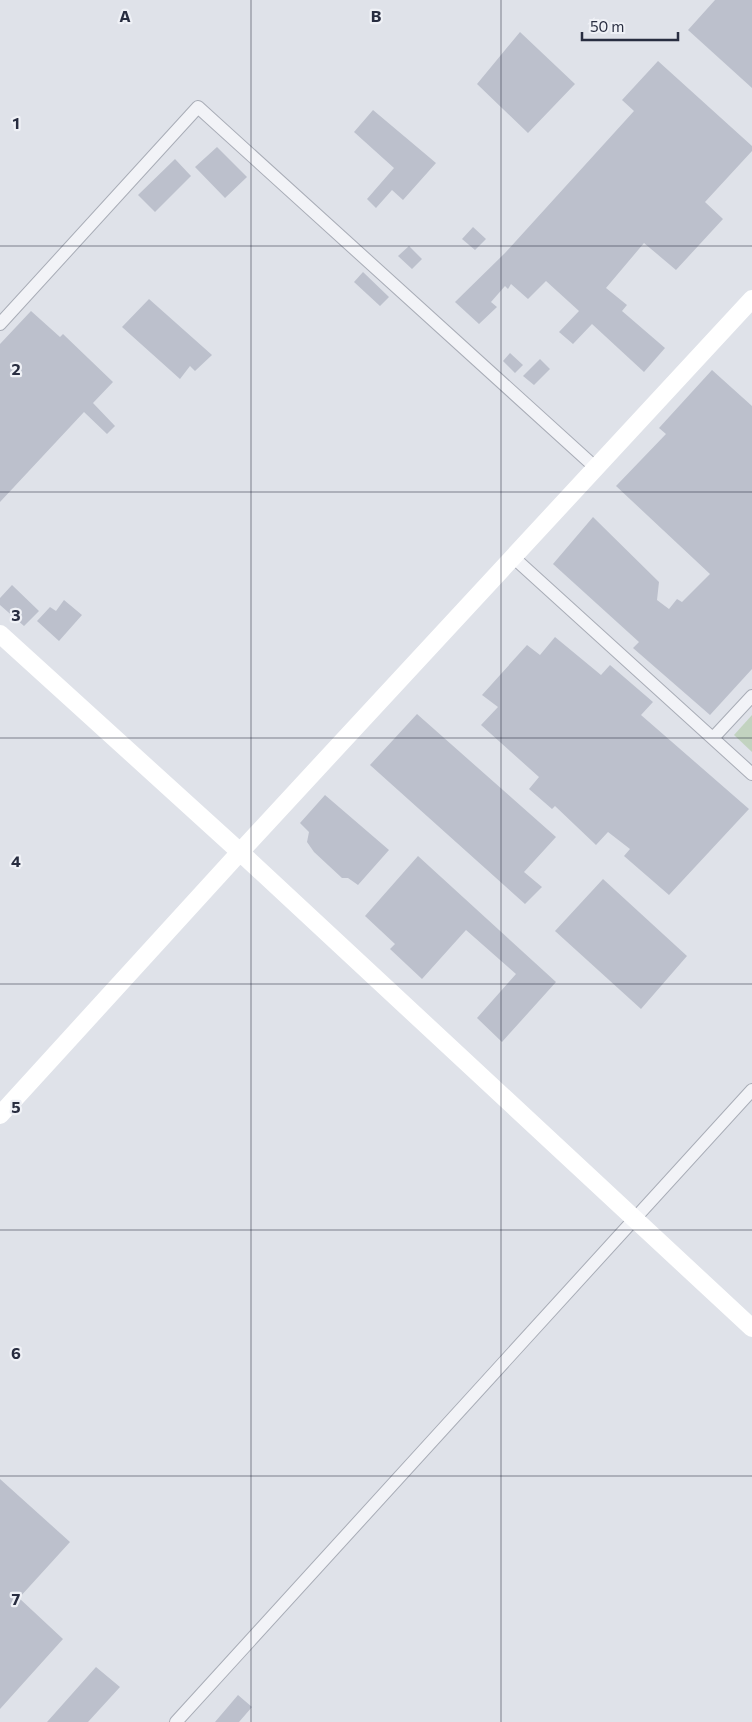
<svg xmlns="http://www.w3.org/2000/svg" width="752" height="1722" font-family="Commissioner,sans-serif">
<rect width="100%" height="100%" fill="#dfe2e9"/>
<path fill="#c2d3c0" d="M752,715V752L734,735Z"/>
<path fill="#bcc0cc" d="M715,0H752V88L688,30Z
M520,32L575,84L528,133L477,84Z
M658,61L752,146V151L705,202L723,219L676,270L644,243L606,288L627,305L622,311L665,348L644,372L592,324L573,344L559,332L579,311L546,281L528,299L511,284L508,289L505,286L491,302L497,307L479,324L455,302L505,253L634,111L622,100Z
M373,110L436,163L403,200L392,190L376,208L367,199L394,168L354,132Z
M217,147L247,177L225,198L195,167Z
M175,159L191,176L155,212L138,195Z
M473,227L486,239L475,250L462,239Z
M409,246L422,259L412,269L398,256Z
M363,272L389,297L380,306L354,282Z
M149,299L212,355L195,371L190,366L180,379L122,327Z
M31,311L60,337L63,334L113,382L93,403L115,426L107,434L84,412L0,502V344Z
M510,353L523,365L515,373L503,361Z
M540,359L550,369L534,385L523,376Z
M712,370L752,406V669L710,715L633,648L639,642L553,564L593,517L659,582L657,600L669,609L677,599L682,602L710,574L616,486L666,434L659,428Z
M12,585L39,611L24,626L0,605V598Z
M64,600L82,615L59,641L37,621L50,607L56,611Z
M555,637L601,675L610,665L653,702L641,715L749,809L669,895L624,856L630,849L608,832L596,845L555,806L552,809L529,789L539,777L481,725L498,707L482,695L527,645L540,655Z
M417,714L556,837L524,872L542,887L525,904L370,765Z
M325,795L389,850L358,885L348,878H342L314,852L307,842L309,832L300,823Z
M418,856L556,982L502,1042L477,1018L516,974L466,930L422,979L390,949L395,944L365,916Z
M603,879L687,956L641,1009L555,931Z
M0,1479L70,1542L19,1598L63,1639L0,1709Z
M96,1667L120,1687L88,1722H47Z
M238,1695L252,1707L239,1722H215Z"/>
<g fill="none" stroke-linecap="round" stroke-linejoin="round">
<g stroke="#a8acb6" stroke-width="14">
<path id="street" d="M0,324L198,107L596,468
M513,557L752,774
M713,738L752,696
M176,1722L752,1090"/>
</g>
<use href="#street" stroke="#f2f3f7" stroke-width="12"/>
<path stroke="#fff" stroke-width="18" d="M0,634L240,852L752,1328
M0,1115L240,852L752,299"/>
</g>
<path fill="none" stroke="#282d40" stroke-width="1" stroke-opacity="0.55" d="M251,0V1722M501,0V1722M0,246H752M0,492H752M0,738H752M0,984H752M0,1230H752M0,1476H752"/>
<g font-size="16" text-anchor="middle" font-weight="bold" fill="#282d40" stroke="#eff1f6" stroke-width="4.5" stroke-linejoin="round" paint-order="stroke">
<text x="125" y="22">A</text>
<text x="376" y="22">B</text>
<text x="16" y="129">1</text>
<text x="16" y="375">2</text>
<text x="16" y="621">3</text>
<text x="16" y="867">4</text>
<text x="16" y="1113">5</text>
<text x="16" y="1359">6</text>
<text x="16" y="1605">7</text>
</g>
<path d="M582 32v8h96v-8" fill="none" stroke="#282d40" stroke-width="2.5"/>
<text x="590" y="32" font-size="15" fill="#282d40" stroke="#eff1f6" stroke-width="4" paint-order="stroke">50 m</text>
</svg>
